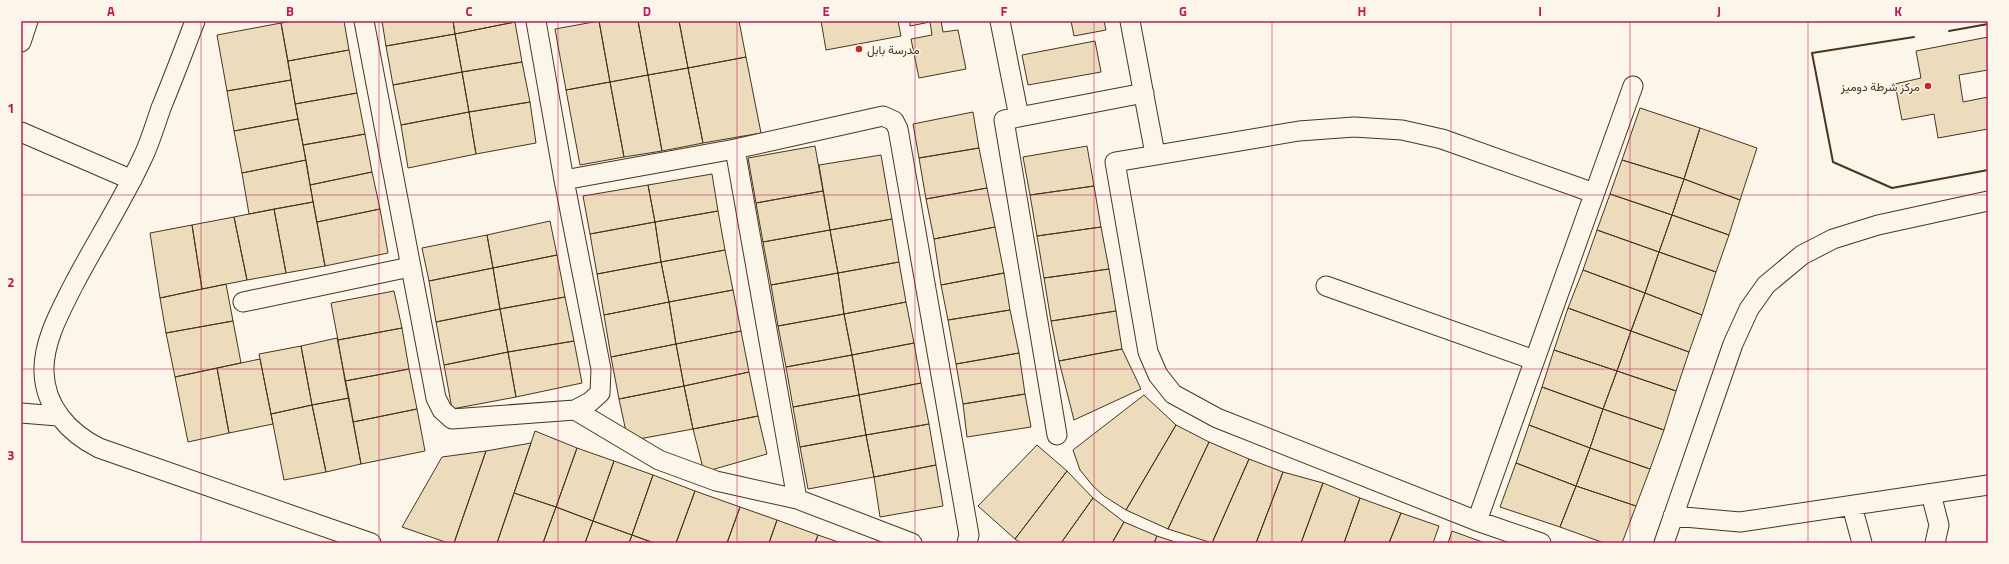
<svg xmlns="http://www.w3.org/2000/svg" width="2009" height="564" font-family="'Titillium Web',Vazirmatn,sans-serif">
<rect width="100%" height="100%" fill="#fbf6e9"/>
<path fill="#ecdcbc" stroke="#4a3520" d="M294,21H344L349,50L288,61L281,23Z
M382,21H453L455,34L386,46Z
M453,21H514L515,22L455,34Z
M599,21L610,82L566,90L555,29Z
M599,21H638L648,75L610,82Z
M638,21H679L688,68L648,75Z
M679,21H739L746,57L688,68Z
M821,21H898L901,36L826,50Z
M910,21H941L943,32L958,30L966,69L919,78L911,39L932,35L930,22L910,26Z
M1071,21H1104L1106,30L1074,36Z
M515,22L522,62L462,72L455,34Z
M281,23L291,80L227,91L217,35Z
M455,34L462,72L393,85L386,46Z
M1988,37V70L1959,75L1963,102L1988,97V129L1938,138L1934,114L1902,120L1895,84L1921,78L1916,51Z
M1095,41L1101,72L1028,85L1022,55Z
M349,50L357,93L295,104L288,61Z
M746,57L761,133L703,143L688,68Z
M522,62L530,102L469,112L462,72Z
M688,68L703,143L662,151L648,75Z
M462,72L469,112L401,125L393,85Z
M648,75L662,151L624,157L610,82Z
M291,80L298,119L234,131L227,91Z
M610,82L624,157L580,165L566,90Z
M357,93L365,134L303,145L295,104Z
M530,102L536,143L476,154L469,112Z
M1640,108L1700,128L1684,179L1622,160Z
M469,112L476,154L408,168L401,125Z
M973,112L979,148L919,158L913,124Z
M298,119L306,160L242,173L234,131Z
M1700,128L1757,148L1740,200L1684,179Z
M365,134L372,172L310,185L303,145Z
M815,146L823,191L756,203L748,158Z
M1087,146L1094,186L1030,195L1023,157Z
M979,148L987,188L926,199L919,158Z
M881,155L892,219L830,230L819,165Z
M306,160L313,202L249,214L242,173Z
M1622,160L1684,179L1672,215L1610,194Z
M372,172L380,209L317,222L310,185Z
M712,174L718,211L655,222L648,185Z
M1684,179L1740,200L1729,235L1672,215Z
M648,185L655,222L590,234L583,196Z
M1094,186L1101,227L1037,236L1030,195Z
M987,188L995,227L934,239L926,199Z
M823,191L830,230L763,242L756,203Z
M1610,194L1672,215L1659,252L1597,230Z
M313,202L325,266L286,273L274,209Z
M274,209L286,273L247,280L234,217Z
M380,209L388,253L325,266L317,222Z
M718,211L725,250L661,262L655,222Z
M1672,215L1729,235L1716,272L1659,252Z
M234,217L247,280L202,289L192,225Z
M892,219L899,262L838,273L830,230Z
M550,221L557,255L493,268L487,235Z
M655,222L661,262L597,274L590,234Z
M192,225L202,289L160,298L150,233Z
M995,227L1004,273L941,285L934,239Z
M1101,227L1109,269L1044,278L1037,236Z
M830,230L838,273L771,285L763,242Z
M1597,230L1659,252L1645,293L1583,270Z
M487,235L493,268L429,281L422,248Z
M725,250L733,290L669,302L661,262Z
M1659,252L1716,272L1702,315L1645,293Z
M557,255L565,297L500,309L493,268Z
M661,262L669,302L604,315L597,274Z
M899,262L906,302L844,314L838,273Z
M493,268L500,309L436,322L429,281Z
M1109,269L1116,311L1051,321L1044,278Z
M1583,270L1645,293L1631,331L1568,308Z
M838,273L844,314L778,326L771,285Z
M1004,273L1010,310L948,320L941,285Z
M226,284L233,321L166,333L160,298Z
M733,290L741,331L676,344L669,302Z
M394,291L402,328L338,340L331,303Z
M1645,293L1702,315L1689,352L1631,331Z
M565,297L574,341L508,352L500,309Z
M669,302L676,344L611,357L604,315Z
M906,302L914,343L852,355L844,314Z
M1568,308L1631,331L1617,371L1554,350Z
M500,309L508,352L444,365L436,322Z
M1010,310L1019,353L956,364L948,320Z
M1116,311L1122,349L1059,361L1051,321Z
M844,314L852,355L786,367L778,326Z
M233,321L241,363L175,377L166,333Z
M402,328L409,369L345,381L338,340Z
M741,331L749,372L684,386L676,344Z
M1631,331L1689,352L1676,391L1617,371Z
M337,338L349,398L312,405L301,346Z
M574,341L582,383L516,397L508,352Z
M914,343L921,383L859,395L852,355Z
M676,344L684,386L619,399L611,357Z
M301,346L312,405L271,414L259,354Z
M1122,349L1141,389L1074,420L1059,361Z
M1554,350L1617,371L1603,409L1542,387Z
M508,352L516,397L452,409L444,365Z
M1019,353L1025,394L963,404L956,364Z
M852,355L859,395L793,407L786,367Z
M260,359L273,424L229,433L217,368Z
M217,368L229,433L188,442L175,377Z
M409,369L417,409L353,422L345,381Z
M1617,371L1676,391L1664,430L1603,409Z
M749,372L758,416L693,429L684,386Z
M921,383L929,424L866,435L859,395Z
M684,386L693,429L628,441L619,399Z
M1542,387L1603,409L1590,448L1529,425Z
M1025,394L1031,427L967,437L963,404Z
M859,395L866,435L800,447L793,407Z
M1144,395L1176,425L1126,510L1104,496L1093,486L1080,470L1073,450Z
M349,398L361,464L326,472L312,405Z
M312,405L326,472L284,480L271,414Z
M417,409L425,451L361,464L353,422Z
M1603,409L1664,430L1650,469L1590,448Z
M758,416L767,454L704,472L693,429Z
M929,424L936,465L874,477L866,435Z
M1176,425L1209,442L1168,529L1126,510Z
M1529,425L1590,448L1576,486L1516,463Z
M535,431L577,448L556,507L514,493Z
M866,435L874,477L808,489L800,447Z
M1209,442L1249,459L1212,543L1168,529Z
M531,443L497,543H454L486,451Z
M1037,445L1067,471L1015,539L978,506Z
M577,448L614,461L593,521L556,507Z
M1590,448L1650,469L1636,506L1576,486Z
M486,451L454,543H448L402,527L442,457Z
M1249,459L1283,472L1256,543H1212Z
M614,461L653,475L632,535L593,521Z
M1516,463L1576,486L1560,527L1500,507Z
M936,465L943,506L880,517L874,477Z
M1067,471L1093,498L1061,543H1021L1015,539Z
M1283,472L1323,483L1301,543H1256Z
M653,475L695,491L676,543H654L632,535Z
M1323,483L1360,498L1344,543H1301Z
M1576,486L1636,506L1622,543H1604L1560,527Z
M695,491L740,507L727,543H676Z
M514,493L556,507L543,543H497Z
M1093,498L1124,522L1112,543H1061Z
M1360,498L1401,513L1389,543H1344Z
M556,507L593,521L585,543H543Z
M740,507L777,520L769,543H727Z
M1401,513L1439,526L1433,543H1389Z
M777,520L818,535L815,543H769Z
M593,521L632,535L629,543H585Z
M1124,522L1157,536L1154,543H1112Z
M1452,531L1485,543H1448Z
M632,535L654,543H629Z
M818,535L841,543H815Z
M1157,536L1178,543H1154Z"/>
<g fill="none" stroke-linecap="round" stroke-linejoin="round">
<g stroke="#4a3520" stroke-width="21">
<path id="minor" d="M195,21C184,50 173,79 161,108C155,125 150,143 142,159C122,202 96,242 74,284C61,310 43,341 44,372C45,407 69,433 99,448L371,543
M364,21L436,398L442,410L452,419L575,410L590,402L600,393L601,369L564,180L536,21
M1000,21L1019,117L1004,120L1057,435
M1130,21L1155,154
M21,42L28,21
M1019,117L1144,93
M21,132L132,180
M735,149L797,499L912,543
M564,180L735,149L883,116L894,121L898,129L969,535L967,543
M1326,286L1534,360
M243,302L410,267
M575,410L659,460L716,481L797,499
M21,413L58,416
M1931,494L1939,525L1935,543
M1852,506L1862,543
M1673,516L1740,522L1988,485
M1477,521L1633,86
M1541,543L1477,521L1217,418L1173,394L1158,375L1148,352L1115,162L1299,131L1354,127L1402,130L1442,139L1594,193
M1664,543L1733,344L1749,309L1766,285L1802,255L1833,239L1878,225L1988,201"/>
</g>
<use href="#minor" stroke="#fbf6e9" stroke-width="19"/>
<path stroke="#4a3520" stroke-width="2" d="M1949,31L1988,24
M1914,37L1812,53L1833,162L1892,188L1988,170"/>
</g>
<path fill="none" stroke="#c2185b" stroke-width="1" stroke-opacity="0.55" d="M201,21V543M379,21V543M558,21V543M737,21V543M915,21V543M1094,21V543M1272,21V543M1451,21V543M1630,21V543M1808,21V543M21,195H1988M21,369H1988"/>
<g fill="#c62828" stroke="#fbf6e9" stroke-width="1.5">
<circle cx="859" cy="49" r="4"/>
<circle cx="1928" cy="86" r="4"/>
</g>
<g text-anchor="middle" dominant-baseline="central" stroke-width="3" stroke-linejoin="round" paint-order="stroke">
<g font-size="12" fill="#4a3520" stroke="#fbf6e9" text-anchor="start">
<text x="867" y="49">مدرسة بابل</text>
<text x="1920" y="86" text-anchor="end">مركز شرطة دوميز</text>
</g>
</g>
<rect width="2009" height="564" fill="none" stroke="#fbf6e9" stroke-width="44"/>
<rect x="22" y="22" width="1965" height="520" fill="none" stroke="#c2185b" stroke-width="1.5"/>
<g font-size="13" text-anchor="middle" font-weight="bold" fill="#c2185b">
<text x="111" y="16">A</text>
<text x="290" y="16">B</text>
<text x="469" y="16">C</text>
<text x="647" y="16">D</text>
<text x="826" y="16">E</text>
<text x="1004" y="16">F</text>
<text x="1183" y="16">G</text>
<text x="1362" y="16">H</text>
<text x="1540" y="16">I</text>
<text x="1719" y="16">J</text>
<text x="1898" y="16">K</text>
<text x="11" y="113">1</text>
<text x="11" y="287">2</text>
<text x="11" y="460">3</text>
</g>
</svg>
